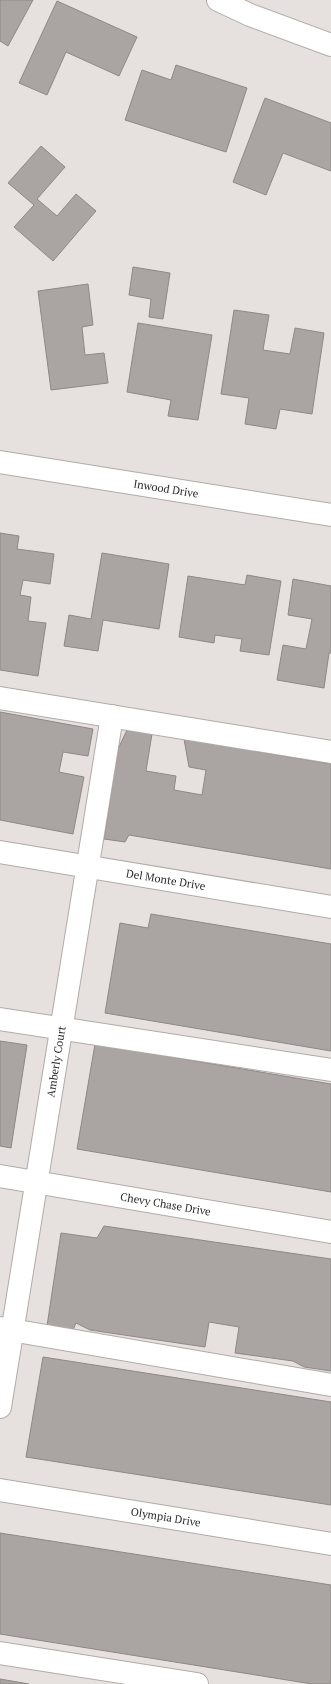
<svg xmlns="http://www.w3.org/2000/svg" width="331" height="1684" font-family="'PT Serif',serif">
<rect width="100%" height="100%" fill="#e6e0de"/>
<path fill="#aaa4a2" stroke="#8e8886" d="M0,0H33L8,46L0,41Z
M57,1L137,37L119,76L66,52L47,95L19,83Z
M176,65L247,88L226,152L125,120L142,70L171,80Z
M265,98L331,123V171L283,153L266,195L233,182Z
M41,146L65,167L37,199L57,216L76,194L96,211L53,261L14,227L34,205L8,183Z
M133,267L170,273L163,319L149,317L151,299L129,295Z
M88,284L93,325L82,327L85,355L104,353L108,383L51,390L38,291Z
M234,310L269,315L263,350L290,354L295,328L324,333L312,414L280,409L276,429L245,424L249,398L221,394Z
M138,323L212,335L198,420L168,416L171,400L127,392Z
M0,533L19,536L17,549L54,554L50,584L23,580L20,595L31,597L28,621L46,623L38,676L0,670Z
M102,553L169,564L159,629L103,620L98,651L64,646L69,615L91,619Z
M247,575L281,581L269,655L240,651L242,639L215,635L214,643L179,637L188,576L245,585Z
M293,579L331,586V653H329L324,688L277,680L283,645L306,649L312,619L288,615Z
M0,712L93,729L88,756L63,752L59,772L84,777L73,834L0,820Z
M127,730L152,734L146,771L176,776L174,790L202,795L206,770L189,767L184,739L331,764V869L129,835L125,842L104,839L118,749Z
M151,914L331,944V1051L105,1013L120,923L148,928Z
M0,1041L27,1045L11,1148L0,1146Z
M95,1044L331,1084V1192L77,1149Z
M104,1226L331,1259V1371L304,1367L293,1361L235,1353L239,1327L209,1322L205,1347L90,1330L76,1323L73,1330L47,1326L61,1233L97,1238Z
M43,1357L331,1402V1505L26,1457Z
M0,1533L331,1585V1684H312L0,1634Z
M0,1679L29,1684H0Z"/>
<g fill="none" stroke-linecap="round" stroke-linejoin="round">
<g stroke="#b1aba9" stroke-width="24">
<g id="minor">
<path d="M218,0L250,15L331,45"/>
<path id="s1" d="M0,462L331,515"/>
<path d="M0,698L331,752"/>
<path id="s2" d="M0,852L331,907"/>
<path d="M0,1019L331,1070"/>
<path id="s3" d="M0,1176L331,1232"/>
<path d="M0,1328L331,1385"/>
<path id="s4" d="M0,1407L112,716"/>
<path id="s5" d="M0,1490L331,1544"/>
<path d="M0,1653L197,1684"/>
</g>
</g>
<use href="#minor" stroke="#fff" stroke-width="22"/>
</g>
<g text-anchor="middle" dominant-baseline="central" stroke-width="3" stroke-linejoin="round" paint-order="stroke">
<g font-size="11" fill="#2c2a29" stroke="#e6e0de">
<text stroke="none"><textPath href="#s1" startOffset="168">Inwood Drive</textPath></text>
<text stroke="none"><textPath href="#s2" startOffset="168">Del Monte Drive</textPath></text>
<text stroke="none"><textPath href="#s4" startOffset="350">Amberly Court</textPath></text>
<text stroke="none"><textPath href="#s3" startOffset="168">Chevy Chase Drive</textPath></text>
<text stroke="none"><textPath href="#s5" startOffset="168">Olympia Drive</textPath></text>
</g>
</g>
</svg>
